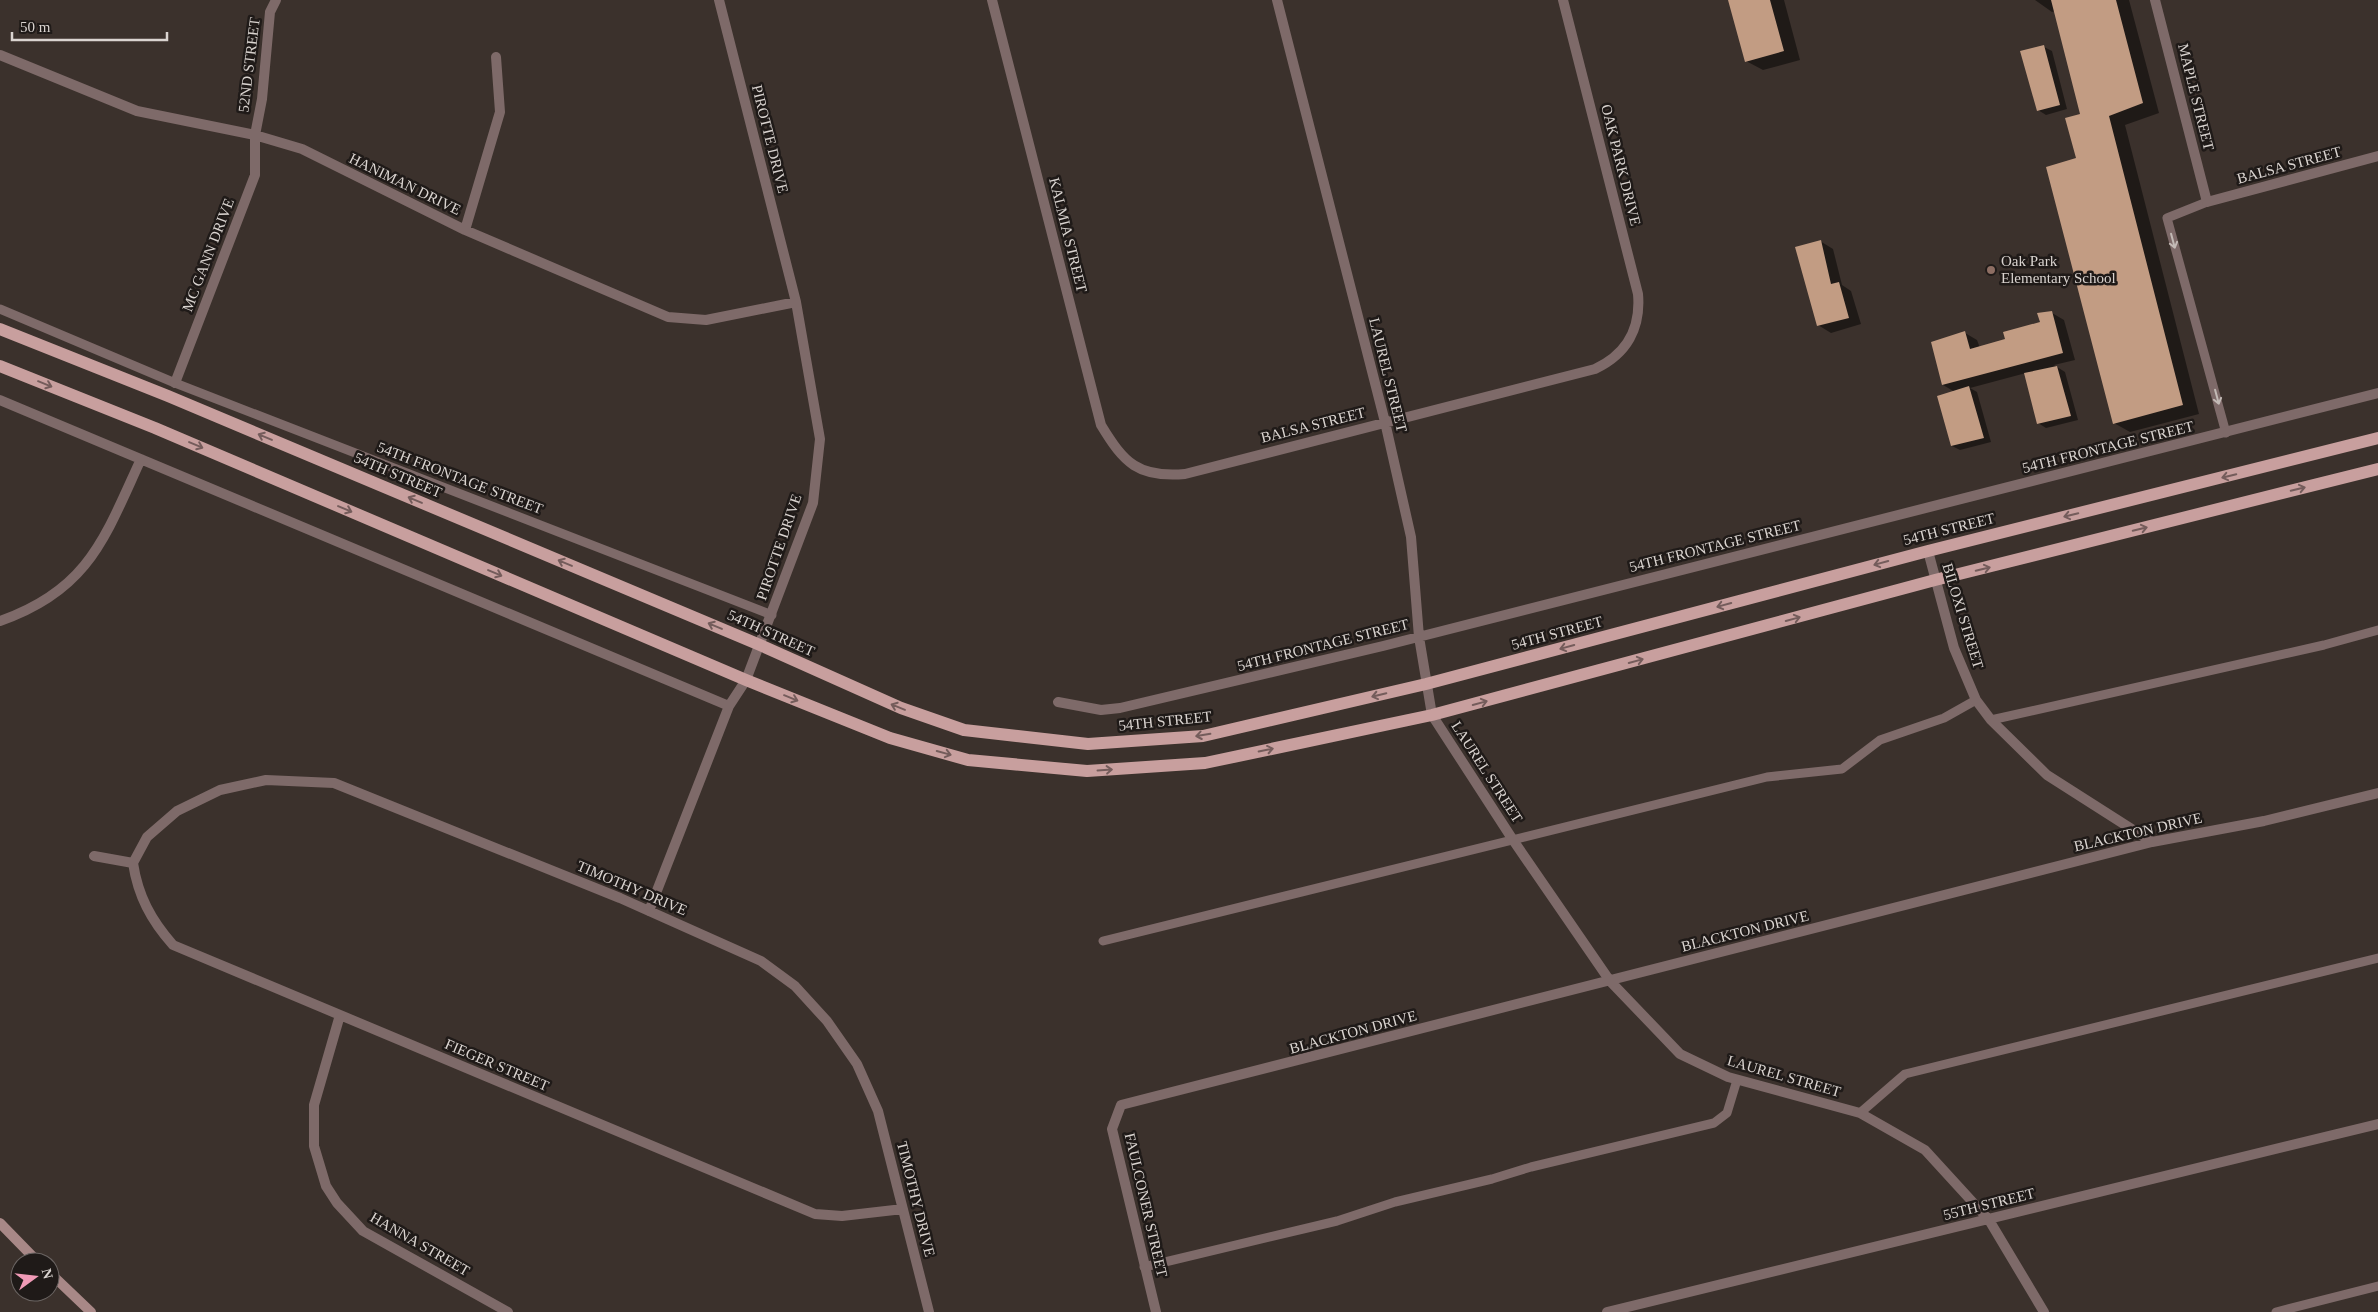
<svg xmlns="http://www.w3.org/2000/svg" width="2378" height="1312" font-family="Georgia,serif">
<rect width="100%" height="100%" fill="#3b312c"/>
<path fill="#0007" d="M1729,0H1784L1800,60L1763,70L1746,61Z
M2035,0H2129L2159,113L2125,125L2199,414L2130,432L2114,423L2081,115L2055,11L2052,12Z
M2044,47L2052,51L2067,109L2046,115L2038,110Z
M1820,241L1833,249L1842,285L1851,291L1861,324L1831,333L1818,325Z
M2052,313L2064,320L2075,360L2054,365L2065,372L2078,420L2046,428L2038,423L2026,373L1970,388L1977,392L1991,442L1960,450L1952,446L1955,392L1943,385L1965,333L1977,340L1980,348L2007,340L2041,322Z"/>
<path fill="#c29c83" d="M1728,0H1770L1784,51L1745,62Z
M2051,0H2116L2143,103L2109,116L2183,405L2113,424L2046,167L2076,158L2065,118L2080,114Z
M2044,45L2060,105L2037,111L2020,51Z
M1821,240L1831,284L1839,282L1849,318L1817,326L1795,247Z
M2052,311L2063,353L1942,385L1931,342L1965,331L1970,349L2005,339L2003,332L2040,322L2037,313Z
M2057,366L2071,416L2037,424L2024,373Z
M1969,386L1984,438L1951,446L1937,396Z"/>
<g fill="none" stroke-linecap="round" stroke-linejoin="round">
<path stroke="#7e6a69" stroke-width="9" d="M2207,202L2167,218L2226,433
M0,309L175,383L772,615
M1991,720L2324,645L2378,630
M1103,941L1767,777L1842,769L1880,740L1944,718L1976,700
M1860,1113L1905,1074L2378,958
M1144,1267L1337,1221L1395,1202L1492,1179L1531,1167L1714,1123L1727,1113L1737,1080
M2276,1312L2378,1286"/>
<path stroke="#7e6a69" stroke-width="10" d="M992,0L1101,425C1124,463 1138,478 1185,474L1595,369C1627,354 1641,328 1638,294L1563,0
M1277,0L1385,422L1411,537L1419,637L1432,715L1513,840L1610,981L1680,1054L1728,1077L1860,1113L1925,1150L1989,1220L2044,1312
M2155,0L2207,202L2378,156
M0,55L137,111L255,135L302,149L465,230L668,317L706,320L796,302
M465,230L500,112L496,57
M175,383L255,175V135L262,99L270,12L276,0
M0,400L729,706
M1928,551L1954,648L1976,700L1991,720L2047,775L2152,842
M0,621C89,590 105,537 141,459
M1058,702L1101,710L1120,708L1383,646L2378,393
M94,856L133,863
M133,863L147,837L177,811L220,790L266,780L334,783L620,898L761,961L795,986L827,1021L857,1064L878,1111L929,1312
M133,863C138,896 151,920 173,945L815,1214L842,1216L903,1209
M649,911L729,706L746,680L813,503L820,439L796,302L719,0
M340,1015L314,1105V1146L326,1186L337,1203L363,1231L508,1312
M1156,1312L1112,1129L1121,1105L2152,842L2264,821L2378,793
M1607,1312L2378,1124"/>
<path stroke="#a88887" stroke-width="10" d="M0,1223L38,1262
M50,1273L91,1312"/>
<path stroke="#c89f9e" stroke-width="12" d="M0,329L168,396L760,645L901,708L964,730L1088,744L1203,736L1426,684L1928,551L2378,438
M0,366L155,428L746,680L890,738L968,760L1087,771L1205,763L1432,715L1935,580L2378,469"/>
</g>
<defs><path id="oneway-shaft" d="M-6 0H5M1.5-3L5.5 0L1.5 3" fill="none" stroke-width="1.6" stroke-linecap="round" stroke-linejoin="round" transform="scale(1.25)"/></defs>
<g stroke="#c3bab6">
<use href="#oneway-shaft" transform="translate(2173 241) rotate(75)"/>
<use href="#oneway-shaft" transform="translate(2217 397) rotate(75)"/>
</g>
<g stroke="#745c5b">
<use href="#oneway-shaft" transform="translate(45 384) rotate(22)"/>
<use href="#oneway-shaft" transform="translate(265 437) rotate(-157)"/>
<use href="#oneway-shaft" transform="translate(196 445) rotate(23)"/>
<use href="#oneway-shaft" transform="translate(2229 476) rotate(166)"/>
<use href="#oneway-shaft" transform="translate(2298 489) rotate(-14)"/>
<use href="#oneway-shaft" transform="translate(415 500) rotate(-157)"/>
<use href="#oneway-shaft" transform="translate(345 509) rotate(23)"/>
<use href="#oneway-shaft" transform="translate(2071 515) rotate(166)"/>
<use href="#oneway-shaft" transform="translate(2140 529) rotate(-14)"/>
<use href="#oneway-shaft" transform="translate(565 563) rotate(-157)"/>
<use href="#oneway-shaft" transform="translate(1881 563) rotate(165)"/>
<use href="#oneway-shaft" transform="translate(1983 569) rotate(-14)"/>
<use href="#oneway-shaft" transform="translate(495 573) rotate(23)"/>
<use href="#oneway-shaft" transform="translate(1724 605) rotate(165)"/>
<use href="#oneway-shaft" transform="translate(1793 619) rotate(-15)"/>
<use href="#oneway-shaft" transform="translate(715 626) rotate(-157)"/>
<use href="#oneway-shaft" transform="translate(1567 647) rotate(165)"/>
<use href="#oneway-shaft" transform="translate(1636 661) rotate(-15)"/>
<use href="#oneway-shaft" transform="translate(1379 695) rotate(167)"/>
<use href="#oneway-shaft" transform="translate(791 698) rotate(22)"/>
<use href="#oneway-shaft" transform="translate(1480 703) rotate(-15)"/>
<use href="#oneway-shaft" transform="translate(898 707) rotate(-158)"/>
<use href="#oneway-shaft" transform="translate(1203 735) rotate(171)"/>
<use href="#oneway-shaft" transform="translate(1266 750) rotate(-12)"/>
<use href="#oneway-shaft" transform="translate(944 753) rotate(15)"/>
<use href="#oneway-shaft" transform="translate(1105 770) rotate(-4)"/>
</g>
<circle fill="#8d6e63" stroke="#1f1a18" stroke-width="2" cx="1991" cy="270" r="5"/>
<g text-anchor="middle" dominant-baseline="central" stroke-width="5" stroke-linejoin="round" paint-order="stroke">
<g font-size="15" fill="#dad4d0" stroke="#1f1a18">
<text transform="translate(249 65) rotate(-83)">52ND STREET</text>
<text transform="translate(2196 97) rotate(76)">MAPLE STREET</text>
<text transform="translate(770 139) rotate(76)">PIROTTE DRIVE</text>
<text transform="translate(1621 165) rotate(76)">OAK PARK DRIVE</text>
<text transform="translate(2289 165) rotate(-15)">BALSA STREET</text>
<text transform="translate(405 184) rotate(26)">HANIMAN DRIVE</text>
<text transform="translate(1068 235) rotate(76)">KALMIA STREET</text>
<text transform="translate(208 255) rotate(-69)">MC GANN DRIVE</text>
<text transform="translate(1388 375) rotate(76)">LAUREL STREET</text>
<text transform="translate(1313 425) rotate(-14)">BALSA STREET</text>
<text transform="translate(2108 447) rotate(-14)">54TH FRONTAGE STREET</text>
<text transform="translate(398 475) rotate(23)">54TH STREET</text>
<text transform="translate(460 478) rotate(21)">54TH FRONTAGE STREET</text>
<text transform="translate(1949 529) rotate(-14)">54TH STREET</text>
<text transform="translate(1715 546) rotate(-14)">54TH FRONTAGE STREET</text>
<text transform="translate(779 547) rotate(-71)">PIROTTE DRIVE</text>
<text transform="translate(1963 616) rotate(73)">BILOXI STREET</text>
<text transform="translate(771 633) rotate(24)">54TH STREET</text>
<text transform="translate(1557 633) rotate(-15)">54TH STREET</text>
<text transform="translate(1323 645) rotate(-14)">54TH FRONTAGE STREET</text>
<text transform="translate(1165 721) rotate(-6)">54TH STREET</text>
<text transform="translate(1487 772) rotate(57)">LAUREL STREET</text>
<text transform="translate(2138 832) rotate(-13)">BLACKTON DRIVE</text>
<text transform="translate(632 888) rotate(23)">TIMOTHY DRIVE</text>
<text transform="translate(1745 931) rotate(-14)">BLACKTON DRIVE</text>
<text transform="translate(1353 1032) rotate(-15)">BLACKTON DRIVE</text>
<text transform="translate(497 1065) rotate(23)">FIEGER STREET</text>
<text transform="translate(1784 1076) rotate(16)">LAUREL STREET</text>
<text transform="translate(916 1199) rotate(76)">TIMOTHY DRIVE</text>
<text transform="translate(1989 1204) rotate(-14)">55TH STREET</text>
<text transform="translate(1146 1205) rotate(77)">FAULCONER STREET</text>
<text transform="translate(420 1244) rotate(30)">HANNA STREET</text>
</g>
<g font-size="15" fill="#dad4d0" stroke="#1f1a18" text-anchor="start">
<text x="2001" y="261">Oak Park<tspan x="2001" dy="17">Elementary School</tspan></text>
</g>
</g>
<g transform="translate(35 1277) rotate(75)"><circle r="24" fill="#1f1a18" stroke="#6a6462"/>
<path d="M0-4L9 19L0 12L-9 19Z" fill="#f09ab6"/>
<text y="-8" font-size="14" font-weight="bold" text-anchor="middle" fill="#dad4d0">N</text>
</g>
<path d="M12 32v8h155v-8" fill="none" stroke="#dad4d0" stroke-width="2.5"/>
<text x="20" y="32" font-size="15" fill="#dad4d0" stroke="#1f1a18" stroke-width="4" paint-order="stroke">50 m</text>
</svg>
